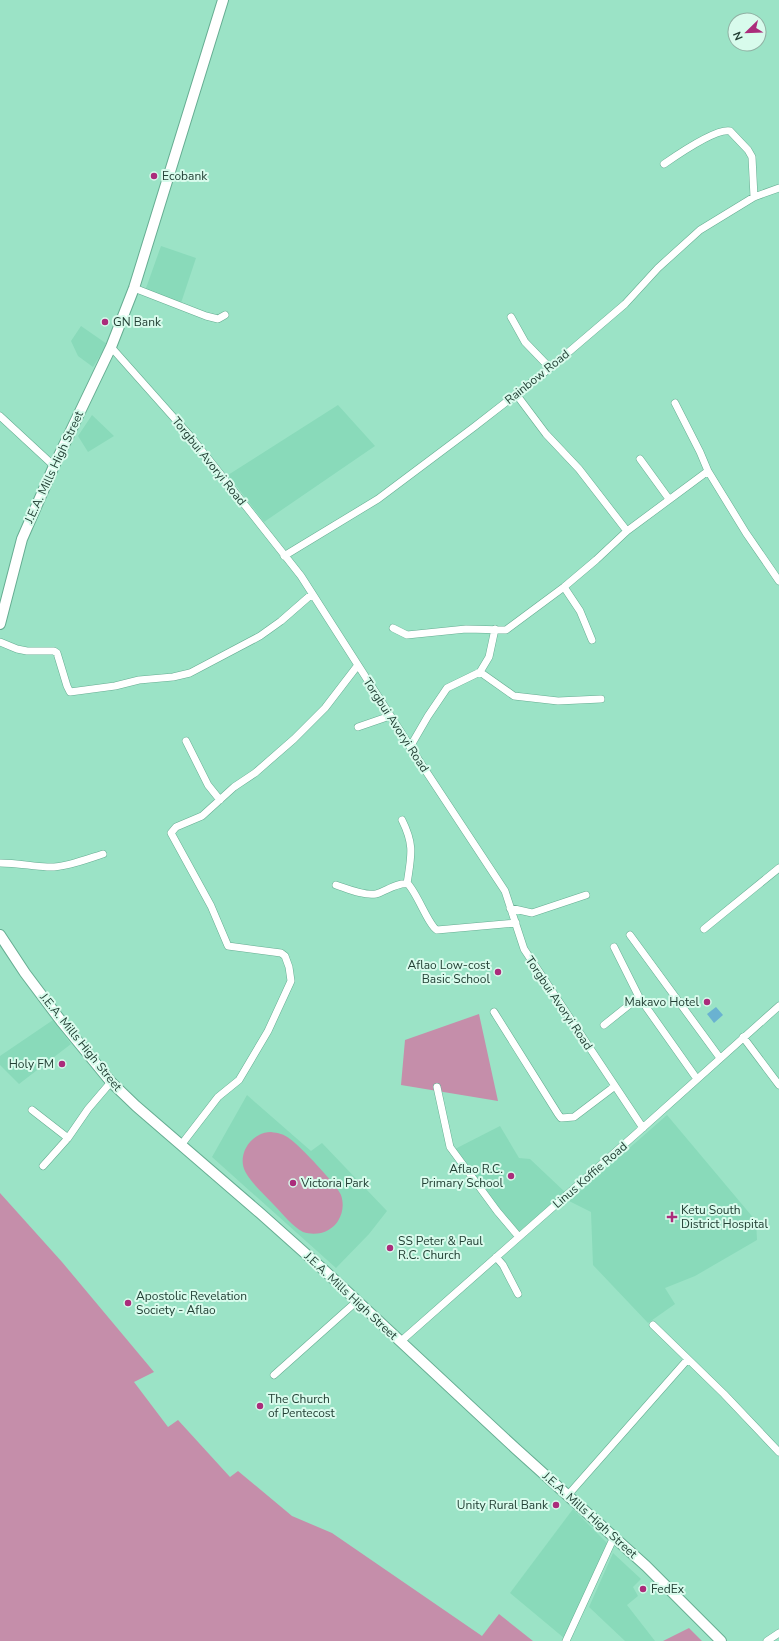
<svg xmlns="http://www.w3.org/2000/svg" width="779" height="1641" font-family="'Nunito Sans',sans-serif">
<rect width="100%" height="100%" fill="#9be3c6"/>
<path fill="#89daba" d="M161,246L196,258L181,303L145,291Z
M81,326L107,344L93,367L78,356L71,341Z
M338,405L375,446L264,522L228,475Z
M92,415L114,436L88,452L78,436Z
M53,1020L71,1044L19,1084L0,1065V1056Z
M247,1095L311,1151L322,1143L387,1211L369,1234L336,1268L212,1157Z
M667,1115L756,1221L757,1240L695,1276L665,1288L675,1304L648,1323L593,1265L591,1212L569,1201Z
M500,1126L519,1158L530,1159L566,1193L517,1233L455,1149Z
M573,1509L609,1545L564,1638L510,1593Z
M613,1553L641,1579L633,1587L638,1596L627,1605L655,1641H625L589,1607Z"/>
<path fill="#c58eaa" d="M479,1014L498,1101L401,1085L405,1040Z
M271,1132C278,1133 284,1134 290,1139C299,1145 338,1186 341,1195C344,1204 343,1213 338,1221C334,1227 328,1231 321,1233C315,1234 309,1234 303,1232C292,1226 283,1214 274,1205C265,1195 253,1185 246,1173C238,1160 245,1142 259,1135C262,1133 267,1132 271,1132Z
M0,1193L62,1262L154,1372L134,1382L168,1427L178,1420L230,1477L238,1471L292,1516L332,1533L482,1636L499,1614L533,1641H0Z
M689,1628L702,1641H663Z"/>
<path fill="#6ab2d1" d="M716,1007L723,1015L714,1023L707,1014Z"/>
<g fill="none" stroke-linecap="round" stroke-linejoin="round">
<g stroke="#66ad92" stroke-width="8">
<path id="minor" d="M664,164C677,155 716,128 730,131L748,150L752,157L754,197
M134,288L206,316L218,319L225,315
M511,317L525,342L550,368
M111,347L191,437L301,576L420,762L505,891L524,949L643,1128
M516,394L546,434L579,469L627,531
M675,403L700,452L708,471L746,533L779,581
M0,416L54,466
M640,459L669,499
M284,556L378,499L474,427L550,368L625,304L658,268L700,230L754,197L779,188
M564,587L580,611L592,640
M393,628L407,635L466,629L506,630L564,587L596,560L627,531L708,471
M0,642L17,649L27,651H54L57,653L67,686L70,692L115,686L139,680L173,677L190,673L260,636L281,621L312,594
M480,672L489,657L495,629
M358,727L390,716
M186,741L208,785L220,800
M410,747L428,716L447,688L480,672L514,696L558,701L601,699
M402,820C415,846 411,856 407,884
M0,863C16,863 31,866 47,867C64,868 87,859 103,854
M336,885C348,889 364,896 376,894C386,891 398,882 408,884C417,893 429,926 437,930L516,923
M510,908L532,913L586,895
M704,929L779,868
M630,935L720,1058
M614,947L639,997L697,1079
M494,1012L558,1114L561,1118L574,1117L615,1086
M604,1025L639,997
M743,1037L779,1085
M437,1087L450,1147L497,1211L519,1237
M32,1110L68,1138
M181,1145L218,1097L239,1080L268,1031L291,981L289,967L285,956L281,953L228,946L211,906L171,833L176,827L202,816L234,787L255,773L294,739L325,708L358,665
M43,1166L68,1138L88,1109L111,1082
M496,1257L503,1265L518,1294
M653,1325L688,1359
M400,1342L637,1133L779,1006
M274,1375L357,1301
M568,1495L688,1359L724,1394L779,1452
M566,1641L614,1537
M767,1641L779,1633"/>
</g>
<g stroke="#66ad92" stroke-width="12">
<path id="highway" d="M0,624L22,539L54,466L111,347L134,288L223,0
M0,935L25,973L61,1021L111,1082L136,1106L260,1213L325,1271L515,1448L646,1566L721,1641"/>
</g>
<use href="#minor" stroke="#fff" stroke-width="7"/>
<use href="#highway" stroke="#fff" stroke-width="10"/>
</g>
<g fill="#ab2c7b" stroke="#d8fbec" stroke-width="1.5">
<circle cx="154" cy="176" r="4"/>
<circle cx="105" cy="322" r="4"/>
<circle cx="498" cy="972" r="4"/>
<circle cx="707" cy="1002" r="4"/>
<circle cx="62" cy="1064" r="4"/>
<circle cx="511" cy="1176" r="4"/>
<circle cx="293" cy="1183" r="4"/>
<path d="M670 1211h4v4h4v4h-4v4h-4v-4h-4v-4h4z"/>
<circle cx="390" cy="1248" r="4"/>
<circle cx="128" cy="1303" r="4"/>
<circle cx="260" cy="1406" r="4"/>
<circle cx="556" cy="1505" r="4"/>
<circle cx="643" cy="1589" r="4"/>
</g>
<g text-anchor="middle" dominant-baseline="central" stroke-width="4" stroke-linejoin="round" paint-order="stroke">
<g font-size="12" fill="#234035" stroke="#d8fbec" text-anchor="start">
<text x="162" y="176">Ecobank</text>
<text x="113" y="322">GN Bank</text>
<text x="490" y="965" text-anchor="end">Aflao Low-cost<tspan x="490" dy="14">Basic School</tspan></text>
<text x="699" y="1002" text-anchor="end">Makavo Hotel</text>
<text x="54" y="1064" text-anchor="end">Holy FM</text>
<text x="503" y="1169" text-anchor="end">Aflao R.C.<tspan x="503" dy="14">Primary School</tspan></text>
<text x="301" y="1183">Victoria Park</text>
<text x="681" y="1210">Ketu South<tspan x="681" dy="14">District Hospital</tspan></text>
<text x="398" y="1241">SS Peter &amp; Paul<tspan x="398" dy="14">R.C. Church</tspan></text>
<text x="136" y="1296">Apostolic Revelation<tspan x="136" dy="14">Society - Aflao</tspan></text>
<text x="268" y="1399">The Church<tspan x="268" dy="14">of Pentecost</tspan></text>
<text x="548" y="1505" text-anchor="end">Unity Rural Bank</text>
<text x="651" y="1589">FedEx</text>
</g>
<g font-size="12" fill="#234035" stroke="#d8fbec">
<text transform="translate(537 377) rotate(-39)">Rainbow Road</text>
<text transform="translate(209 461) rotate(51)">Torgbui Avoryi Road</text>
<text transform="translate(54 467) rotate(-65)">J.E.A. Mills High Street</text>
<text transform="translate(396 725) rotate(57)">Torgbui Avoryi Road</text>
<text transform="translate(559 1003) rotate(56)">Torgbui Avoryi Road</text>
<text transform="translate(81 1042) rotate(51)">J.E.A. Mills High Street</text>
<text transform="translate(590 1175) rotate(-41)">Linus Koffie Road</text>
<text transform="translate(351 1296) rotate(43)">J.E.A. Mills High Street</text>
<text transform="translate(590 1515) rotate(42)">J.E.A. Mills High Street</text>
</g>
</g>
<g transform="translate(747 32) rotate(247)"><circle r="19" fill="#d8fbec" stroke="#90b0a3"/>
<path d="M0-3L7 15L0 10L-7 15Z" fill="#ab2c7b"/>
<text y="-6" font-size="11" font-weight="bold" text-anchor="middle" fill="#234035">N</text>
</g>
</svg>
